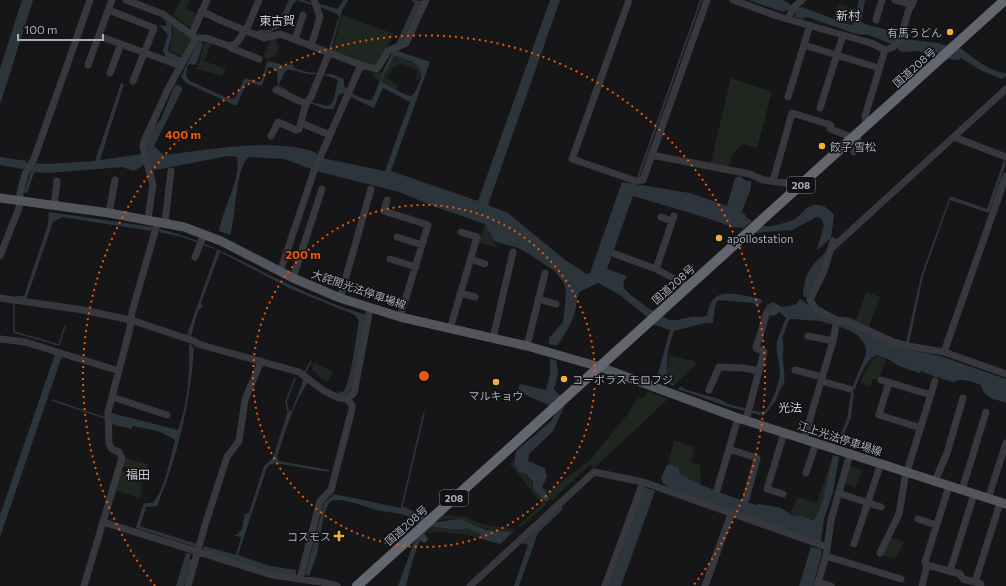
<svg xmlns="http://www.w3.org/2000/svg" width="1006" height="586" font-family="Commissioner,'Noto Sans JP',sans-serif">
<rect width="100%" height="100%" fill="#161618"/>
<path fill="#1e261f" d="M181,0H190L186,9L197,14L191,28L173,15Z
M838,4L856,9L857,11L853,25L833,19Z
M342,15L394,34L378,65L370,67L332,51Z
M172,24L192,39L182,56L169,50L173,33Z
M278,36L276,43L279,45L276,55L268,60L263,57L270,40Z
M205,40L212,41L204,61L226,69L222,76L196,69C201,60 202,50 205,40Z
M394,56C401,56 421,62 421,72C421,74 419,79 418,81L416,80L417,70L402,64L393,67L386,78L398,85L396,90L373,77L372,72L379,73L386,71Z
M731,78L772,92L757,148L742,144L732,156L729,168L710,165Z
M485,224L497,248L478,242Z
M866,292L880,297L869,327L856,321Z
M669,355L696,362L698,363L675,384L669,380L667,371Z
M877,356L886,360L879,380L873,379L870,386L860,382L872,360Z
M313,363L333,371L328,382L322,379L312,369Z
M647,391L668,399L593,469L591,464L552,500L542,487L549,491L590,460L627,415L637,399L644,398Z
M674,440L694,447L691,462L700,465L701,484H697L680,474L681,469L668,463Z
M124,458L148,464L146,473L122,466Z
M509,463H514L519,472C531,476 533,483 536,494L541,497L547,504L520,528L519,525L542,504Z
M830,464C831,483 821,501 815,519C810,520 800,516 793,516L791,513L797,497L817,503Z
M848,465L862,470L856,487L842,482Z
M120,470L143,478L140,498L115,490Z
M442,515L467,517L484,525L514,529L515,532L511,534L509,532C488,534 469,519 447,519C442,519 439,522 434,521Z
M435,526L456,531L467,528L480,534L482,539L469,535L438,532L425,533Z
M890,537L904,542L895,559L881,555Z"/>
<path fill="#2c353c" d="M22,0H33L0,105V69Z
M289,0H303L311,3V5L297,0L293,4L283,26L264,35L255,33L259,30H270L279,21Z
M344,0H348L342,11L331,50L329,49L339,17L337,14L318,6L317,3L337,9Z
M411,0L422,1L403,41L398,44L397,42L415,3Z
M550,0H560L488,205L508,213L565,260L587,274L590,273L622,182L690,193L727,206L735,178L740,176L746,181H751V188L742,211L747,218L752,221L744,228L732,227L707,218L633,196L607,269L627,276C625,280 622,284 624,288C628,295 662,318 670,320C681,322 691,313 703,318L707,317C710,284 736,294 760,299L763,301L757,306L753,303L718,300L715,306L713,323H705L674,331C668,346 665,365 668,381L674,384L673,386L657,377L670,330L652,324L646,316L620,295L598,283L579,292C576,299 577,305 575,311C572,324 564,335 557,346L549,344V338L563,322L566,294L565,285L556,272L529,254L518,248L494,241L485,224L436,207L399,192L320,172L284,159L248,157C234,174 237,213 230,235L219,231C223,207 241,181 237,157L228,156L161,169L153,170L150,161L134,171L122,167L48,173L37,172L34,173L27,193L24,192L34,163L48,164L95,161L121,83L124,84L100,160L142,154L151,131L161,119L175,85L181,86L182,90L154,146L164,155C209,150 268,138 312,151C316,152 319,156 322,158L385,171L410,102L383,88L374,108L342,93L338,96L334,109H325L310,103L311,102L327,106L333,102L338,80L322,74H332L344,79V86C349,93 364,101 372,100L380,81L406,95L412,96C423,81 427,66 406,59C402,58 398,56 394,56L386,72L383,71L392,53L395,50L430,62L391,171L478,201Z
M700,0H702L639,178L637,177Z
M748,0H783L797,8L802,7L850,25H853L859,0H865L861,21L863,23C876,29 895,28 904,39L938,43L957,49L960,48C973,57 989,72 1006,73V76L1002,79L982,71L961,58L958,60L946,59L938,53L932,52L928,53L916,51L905,52L900,51L893,43L891,44L869,35L856,34L807,17L802,19L795,17L796,11L790,9L783,12Z
M165,20L171,24L172,34L168,50L169,52L182,58L180,63L166,58L163,50L168,35L160,26V25L167,26Z
M200,41L203,44C200,51 199,59 195,65L189,64L187,67L186,76L190,81L229,99L235,98L245,78L259,82L261,81L267,63L269,61L285,66L292,64L294,68L307,72L318,73C307,78 297,68 286,70L278,86L277,72L273,68L268,67L262,86L249,82L246,83L237,105H234L186,83L181,77L196,45Z
M0,157L27,161L26,163L29,164L23,169L0,165Z
M1004,160L1006,163L989,213L950,200L923,276L909,343L906,342L921,276L950,196L987,209Z
M813,205C821,204 829,208 834,215L831,238L817,250L824,225L821,218L817,217L792,230L753,233L762,226C769,228 789,222 795,219C802,214 805,207 813,205Z
M49,212L153,227L152,231L62,217L53,222L26,300L14,299L16,296H24L48,225Z
M160,229C209,241 247,265 292,286C316,297 340,307 366,315L351,390L346,395L339,396L338,393L339,391L343,392C351,383 356,336 359,321L355,315L289,288L220,252L201,303L203,306L198,311L191,336L187,335L217,250L182,237L159,232Z
M826,252L822,269L808,298L803,296C805,272 810,267 826,252Z
M800,299L834,321V325L819,321L792,319L789,320L782,338C785,346 782,353 783,361C784,371 785,373 784,384L781,387L776,400L764,416L726,406L678,389L681,386L684,389L719,399L728,404L763,413C772,405 779,384 780,373C780,363 775,352 777,342C779,334 783,326 786,318L778,311L766,309V306L773,302L782,307L795,305Z
M839,322L849,324L910,350L940,356L1006,379V403C996,399 983,398 981,385C974,382 960,377 953,382L933,376L921,371L920,373L899,366L888,359L876,355C865,361 860,377 855,389L852,388L866,354C867,337 852,331 838,326Z
M189,344L192,345L194,349C190,403 178,456 157,506L146,507L140,526L197,544L196,547L136,528L143,505L146,503H153C167,484 168,464 175,441L174,439L158,431L132,426V429L114,425L111,422V413L178,430C188,402 190,374 189,344Z
M55,354L62,356L0,537V515Z
M550,359L556,360L558,374L554,389L566,403L553,431L529,454L528,461L545,468L547,477L542,487L550,499L546,502C540,495 532,493 533,482L527,475L519,472L514,463L516,451L552,420L556,411C544,399 527,400 518,388L520,384L546,390L550,374Z
M303,377L308,382C293,404 285,432 277,457L279,461L329,470V472L275,463L269,465L266,470L238,555L270,566L296,570V575L274,572L203,550L204,546L236,555L241,537L232,535H237L242,529L245,514L249,513L264,466L273,458L288,411L292,410L303,381Z
M851,392L854,393L851,417L841,442L838,441L847,419Z
M833,455L839,457L833,492L824,519L821,542L671,489L663,483L661,478L667,465L670,464L679,468L680,474C704,488 730,496 756,505L759,504L781,508L793,516H802L812,520L815,519L823,499Z
M644,487L655,491L621,586H609Z
M334,494L401,508L402,506L437,522L460,519L486,530L509,532L511,534L500,544L482,539L480,534L467,528C455,532 448,528 436,527C419,525 409,574 406,586H398L414,542L424,532C423,527 415,519 410,517C399,512 388,513 377,510C368,508 337,495 330,502C322,511 320,542 317,555C314,562 312,569 309,576L305,575L324,503Z
M561,506L563,509L538,533L519,586H514L528,545L522,543Z
M811,547L821,549L822,553L813,586H799Z
M186,553L191,554L189,559L192,560L184,586H176Z"/>
<g fill="none" stroke-linecap="round" stroke-linejoin="round">
<path stroke="#2c353c" stroke-width="1.5" d="M381,82L384,71
M278,86L287,91
M14,303V332L59,345L65,326
M701,318L708,316
M305,372L311,362
M52,400L105,418
M288,411L286,402L295,378
M402,506L424,413"/>
<path stroke="#37383d" stroke-width="7" d="M126,0L163,14L196,38H206L229,46L235,44L238,41L248,26L259,0
M629,0L572,159L636,181L643,180L707,0
M733,0L780,17L871,43L885,50L893,47L901,38L908,12L914,0
M895,0L912,5
M109,10L154,28L133,81
M201,11L222,21L264,38L280,34L361,65L377,69L388,51L406,43L426,0
M788,18L795,6L802,0
M876,20L882,0
M192,34L207,0
M99,36L181,66
M295,40L303,15
M804,45L879,68
M229,46L231,48L259,59
M311,46L320,17L314,0
M88,65L112,0
M110,73L121,44
M276,90L306,104
M788,97L810,25
M820,108L843,35
M301,123L330,135
M867,125L865,116L885,50
M271,136L278,122L296,130L299,129L306,104L311,97L329,53
M954,137L1006,157
M854,152L858,140L857,134
M651,155L750,174L763,180L793,184L798,188
M773,181L792,113L831,125L830,129L849,136L851,140
M387,200L384,211L428,225L400,317
M54,205L57,181
M109,213L115,180
M661,217L672,221
M148,219L153,185L143,147L144,141L169,87L196,38
M165,222L171,171
M397,237L422,245
M833,241L824,271L810,300L816,309L837,320L848,321L893,342L908,346L944,352L1006,374
M832,248L1006,89
M615,254L656,269L688,286
M0,256L19,208L20,193L25,174L34,159L90,0
M195,257L204,234
M390,259L416,267
M470,259L485,264
M656,269L674,216
M280,272L314,171L361,65
M293,278L322,189
M460,293L475,297
M0,298L83,310L131,320L194,341L198,344L299,372L324,391L339,398L347,399L354,393L355,388L370,308
M340,298L371,189
M538,299L556,304
M450,329L477,237L461,232
M808,336L833,341
M493,338L513,252
M0,339L25,342L119,371
M527,346L545,273
M944,352L1006,176
M795,370L822,377
M881,380L931,395
M821,381L850,389
M889,382L879,415L921,428
M709,390L719,367L743,368L759,371
M112,397L167,415
M746,420L764,352L756,348L767,312H774L777,309
M804,439L833,341L837,320
M729,449L757,458L746,499
M806,473L816,443
M935,481L947,453L963,398
M949,486L925,562L927,565L960,574L963,579L975,582L1000,503
M717,490L738,418
M962,490L986,412
M838,493L881,507
M783,494L767,489L784,433
M988,499L1006,443
M918,519L936,525
M103,522L272,575L321,582L337,586
M417,531L424,539
M854,544L881,463
M880,553L899,514L905,478L935,381
M826,556L901,579
M950,571L974,494
M300,579L320,501L331,490L352,409V405L347,399
M818,582L831,586
M975,582L981,584L980,586
M84,586L122,458L119,452L112,449L109,444L108,412L130,328L132,312L158,221
M188,586L205,525L227,457L239,441L245,400L261,361
M470,586L594,472L643,482L827,547
M605,586L643,482
M705,586L731,514
M817,586L826,556L831,520L850,454
M922,586L927,565"/>
<path stroke="#53555c" stroke-width="9" d="M0,198L109,213L184,227L221,241L293,278L340,298L400,317L527,346L600,367L738,418L1006,504"/>
<path stroke="#63666e" stroke-width="10" d="M357,586L1005,0"/>
</g>
<g fill="none" stroke="#e8590c" stroke-width="2" stroke-dasharray="2 4">
<circle cx="424" cy="376" r="171"/>
<path d="M155 586A341 341 0 1 1 693 586"/>
</g>
<g fill="#f2b134" stroke="#111113" stroke-width="1.5">
<circle cx="950" cy="32" r="4"/>
<circle cx="822" cy="146" r="4"/>
<circle cx="719" cy="238" r="4"/>
<circle cx="564" cy="379" r="4"/>
<circle cx="496" cy="382" r="4"/>
<path d="M337 530h4v4h4v4h-4v4h-4v-4h-4v-4h4z"/>
</g>
<g text-anchor="middle" dominant-baseline="central" stroke-width="3" stroke-linejoin="round" paint-order="stroke">
<g fill="#111113" stroke="#7b7e86" stroke-width="1">
<rect x="787" y="177" width="28" height="16" rx="3"/>
<rect x="440" y="490" width="28" height="16" rx="3"/>
</g>
<g font-size="10" font-weight="bold" fill="#a8adb8">
<text x="801" y="185">208</text>
<text x="454" y="498">208</text>
</g>
<g font-size="11" fill="#a8adb8" stroke="#111113" text-anchor="start">
<text x="942" y="32" text-anchor="end">有馬うどん</text>
<text x="830" y="146">餃子 雪松</text>
<text x="727" y="238">apollostation</text>
<text x="572" y="379">コーポラス モロフジ</text>
<text x="496" y="395" text-anchor="middle">マルキョウ</text>
<text x="331" y="536" text-anchor="end">コスモス</text>
</g>
<g font-size="11" fill="#a8adb8" stroke="#111113">
<text transform="translate(914 67) rotate(-42)">国道208号</text>
<text transform="translate(673 284) rotate(-42)">国道208号</text>
<text transform="translate(359 289) rotate(19)">大詫間光法停車場線</text>
<text transform="translate(840 438) rotate(18)">江上光法停車場線</text>
<text transform="translate(406 525) rotate(-42)">国道208号</text>
</g>
<g font-size="12" fill="#c9ccd4" stroke="#111113">
<text x="848" y="15">新村</text>
<text x="277" y="20">東古賀</text>
<text x="790" y="407">光法</text>
<text x="138" y="474">福田</text>
</g>
</g>
<circle cx="424" cy="376" r="6" fill="#e8590c" stroke="#111113" stroke-width="2"/>
<g font-size="12" text-anchor="middle" font-weight="bold" fill="#e8590c" stroke="#111113" stroke-width="3" stroke-linejoin="round" paint-order="stroke">
<text x="183" y="139">400 m</text>
<text x="303" y="259">200 m</text>
</g>
<path d="M18 34v6h85v-6" fill="none" stroke="#a8adb8" stroke-width="2"/>
<text x="24" y="34" font-size="12" fill="#a8adb8" stroke="#111113" stroke-width="3" paint-order="stroke">100 m</text>
</svg>
